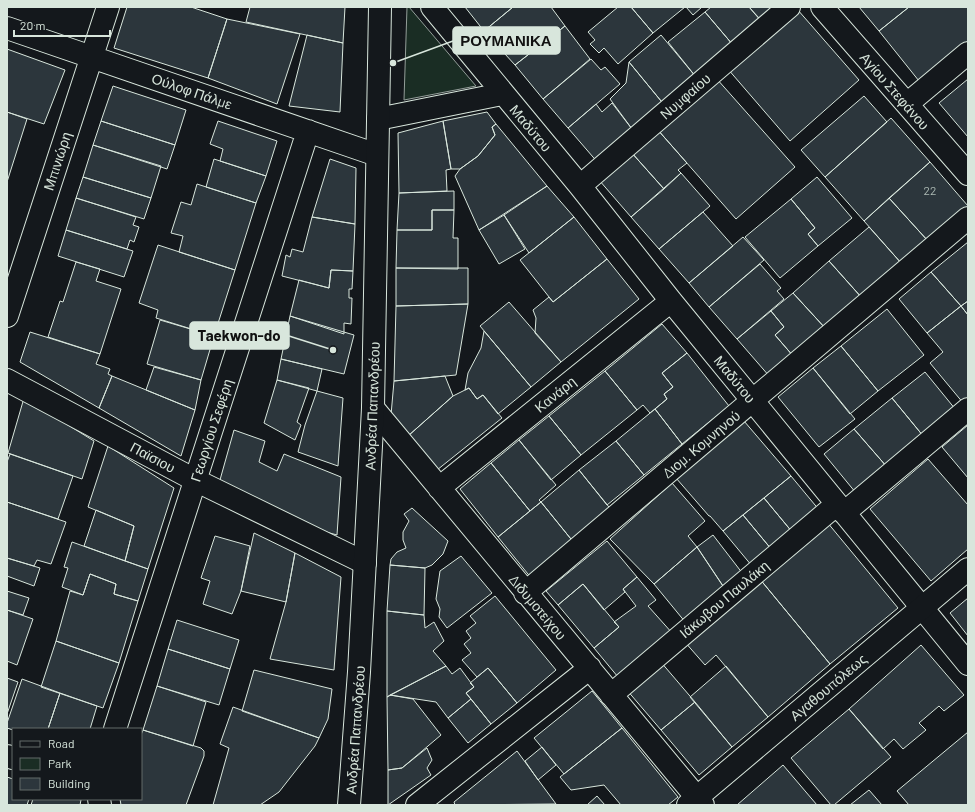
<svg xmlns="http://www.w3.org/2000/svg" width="975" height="812" font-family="Barlow,sans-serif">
<rect width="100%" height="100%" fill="#14181c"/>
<path fill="#1a2d24" stroke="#939e99" d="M407,7H409L476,86L404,100Z"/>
<path fill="#2c363c" stroke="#d8e6dc" d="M127,7H191L227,19L208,78L114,48Z
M250,7H345L343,43L246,22Z
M465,7H513L484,31Z
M513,7H551L565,26L515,65L484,31Z
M618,7H631L653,33L618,64L604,48L599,53L590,44L595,40L588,32Z
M631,7H685L653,33Z
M686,7H702L693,15Z
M711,7H749L761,21L733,45L705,12Z
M749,7H784L772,8L759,18Z
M859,7H909L879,31Z
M909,7H968V41L919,81L879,31Z
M797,9L859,80L790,141L727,68Z
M705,12L733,45L696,77L668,42Z
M227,19L300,34L277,104L208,78Z
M565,26L590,59L543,99L515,65Z
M307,35L343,43L340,112L289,106Z
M661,35L696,77L666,107L629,62Z
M7,49L65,70L44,124L7,112Z
M591,59L601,70L605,67L620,84L568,128L543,99Z
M629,62L666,107L635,133L610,99L626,83Z
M716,78L795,167L736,219L657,129Z
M968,79V137L939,103Z
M113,86L186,110L175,145L101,121Z
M864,96L887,122L825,177L801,150Z
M612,103L635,133L599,164L568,128L596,104L602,112Z
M7,112L27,119L7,182Z
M487,112L496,124L492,127L495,135L478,156L460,169H451L443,121Z
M891,118L930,162L864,221L825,177Z
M101,121L175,145L167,169L93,145Z
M218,121L277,141L266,176L220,161L223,149L210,144Z
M443,121L451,169L446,170L447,191L399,193L398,133Z
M496,124L547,186L479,230L455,176L460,169L478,156L495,135L492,127Z
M657,129L687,163L678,170L681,173L664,189L631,152Z
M93,145L161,166L151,198L83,177Z
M631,152L664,189L631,217L599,180Z
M214,159L266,176L256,203L206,187Z
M330,159L356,168L355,224L312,217Z
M930,162L968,206L928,241L889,198Z
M681,173L710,206L659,249L631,217Z
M83,177L151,198L144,219L76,198Z
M817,177L852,218L818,246L808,234L815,228L791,199Z
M197,184L256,203L235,270L179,252L183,236L171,233L181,202L191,205Z
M547,186L574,217L529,253L504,215Z
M454,191V210H432V230H397L399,193Z
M76,198L136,217L133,225L139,227L134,242L130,240L127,249L66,230Z
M889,198L928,241L902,264L864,221Z
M791,199L815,228L808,234L818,246L780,278L745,237Z
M432,210H454L453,238H458V269L396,268L397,230H432Z
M703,212L733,246L689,283L659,249Z
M504,215L525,249L499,264L479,230Z
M312,217L355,224L353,271L331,270L329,288L282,276L286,255L290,257L292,249L303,252Z
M574,217L607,259L553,302L520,260Z
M869,227L902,264L862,298L829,261Z
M66,230L133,251L124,277L58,256Z
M743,237L764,260L709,307L689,283Z
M968,242V301L961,306L931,272Z
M158,245L235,270L214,336L156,318L158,310L139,303Z
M607,259L639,299L561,362L535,333L536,318L533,310L549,297L553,302Z
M829,261L862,298L826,329L793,293Z
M76,262L100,269L96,281L121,289L100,354L48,337L60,301L63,302Z
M760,264L781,288L777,291L784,299L737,339L709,307Z
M396,268H468V304L396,306Z
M331,270L353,271L352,289H349V298H352L351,324L344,323V334L290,316L299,280L329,288Z
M931,272L961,306L927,333L899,299Z
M793,293L826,329L794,357L775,335L784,327L771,311Z
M968,301V315L961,306Z
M509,302L561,362L531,387L480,326Z
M468,304L456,375L394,381L396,306Z
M961,306L968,315V401L964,404L930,363L943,352L927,333Z
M887,309L924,355L878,391L841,346Z
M771,311L784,327L775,335L794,357L770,377L737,339Z
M290,316L354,335L344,374L281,359Z
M160,320L214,336L201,380L147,364Z
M662,324L687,353L662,373L673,387L664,394L667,399L650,413L643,405L637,410L605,371Z
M484,331L531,387L498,414L483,395L477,399L469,388L465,390L468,373L481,348Z
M30,332L100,354L96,364L110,369L108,374L112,376L99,408L20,362Z
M841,346L878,391L850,414L813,368Z
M687,353L729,406L682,444L655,409L667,399L664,394L673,387L662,373Z
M281,359L322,369L317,391L277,380Z
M154,367L201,380L195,410L146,390Z
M813,368L855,419L819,447L778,397Z
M605,371L637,410L581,455L549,416Z
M925,372L956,410L924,437L892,398Z
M112,376L195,410L181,456L99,408Z
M445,376L453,396L408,436L391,415L394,381Z
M277,380L309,388L297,422L301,425L295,440L264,423Z
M469,388L477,399L483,395L502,418L437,470L408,436L453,396Z
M317,391L343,398L338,466L298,452L305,425Z
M24,398L94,441L82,479L8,453Z
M892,398L924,437L887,467L854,429Z
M655,409L682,444L644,475L616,441Z
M549,416L581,455L551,480L519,440Z
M744,421L791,476L723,531L710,516H709L676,478Z
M968,425V478L942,447Z
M854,429L887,467L856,493L824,454Z
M234,430L265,441L259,462L277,471L284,454L341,477L337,535L297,524L218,487Z
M519,440L556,485L539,500L541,502L530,511L491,463Z
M616,441L644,475L607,505L579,470Z
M108,446L174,488L148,569L125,561L134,526L88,507Z
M10,454L73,476L58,519L7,502V462Z
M928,459L968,505V549L931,581L870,509Z
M491,463L530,511L498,537L460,489Z
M579,470L613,512L575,544L541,502Z
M791,476L820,511L793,533L764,498Z
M672,483L705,521L688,536L697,547L654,584L610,539Z
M764,498L793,533L772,550L743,515Z
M7,502L66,522L51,564L37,560L34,566L7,558Z
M541,502L575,544L532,579L498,537Z
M412,508L448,541L443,554L432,565L425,568L390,565L391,559L397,552L406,548L403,540V532L409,521L404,514Z
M96,510L134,526L125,561L84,546Z
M743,515L772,550L752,566L723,531Z
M827,522L898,608L830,664L759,578Z
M254,533L295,553L286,602L241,591Z
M713,535L743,574L725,589L697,547Z
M215,536L250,546L241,591L232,614L203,604L210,581L201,578Z
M607,541L637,577L623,589L625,592L604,610L583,584L558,605L546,591Z
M72,542L148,569L138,601L114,594L116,584L90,574L83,595L62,587L68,568L64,567Z
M697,547L725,589L686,623L654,584Z
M295,553L341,577L334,670L270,659L286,602Z
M461,556L492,593L447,628L439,617L440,609L436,599L440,571Z
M7,558L40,568L34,586L7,576Z
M390,565L425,568L424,615L387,611Z
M90,574L116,584L114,594L138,601L119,663L56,641L70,591L83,595Z
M637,577L656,600L648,606L673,634L618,677L594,648L619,627L614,622L636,606L623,589Z
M759,578L830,664L768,717L716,655L705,665L684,641Z
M583,584L619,627L594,648L558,605Z
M7,591L29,598L23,615L7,610Z
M495,596L556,670L517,703L488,668L477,677L462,660L471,653L464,644L471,638L466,631L476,623L470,616Z
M968,598V636L950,613Z
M7,610L33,619L17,665L7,661Z
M387,611L424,615L425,628L434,622L444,641L433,651L446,666L387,697Z
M177,620L239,640L230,669L168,649Z
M56,641L119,663L103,708L41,687Z
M921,645L964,695L944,711L939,706L919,723L926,730L903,749L894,739L883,749L849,709Z
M168,649L230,669L219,705L157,686Z
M660,661L695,702L661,730L626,689Z
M446,666L452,674L460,668L474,687L466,693L471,699L448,718L436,702L390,695Z
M726,666L768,717L732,747L690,697Z
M488,668L517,703L491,724L466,693L474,687L470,683Z
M254,670L332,689L328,719L319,738L242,711Z
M7,678L18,682L7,714Z
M22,679L60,693L48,729L13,730L7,728V723Z
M157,686L206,702L193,746L143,730Z
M592,691L622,728L564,774L534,738Z
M60,693L97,706L90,729H48Z
M390,695L413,699L441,735L402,768L388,770L387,697Z
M471,699L491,724L468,743L448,718Z
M695,702L732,747L699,775L661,730Z
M233,707L319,738L315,746L279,792L260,805H213L229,748L220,744Z
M849,709L891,757L834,805H831L791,758Z
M622,728L678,797L668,805H621L604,785L571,790L560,777Z
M143,730L201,748L204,751V756L186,805H121L120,799H141V735Z
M968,732V805H909L897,791Z
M542,747L556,765L538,780L525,761Z
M427,748L432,760L427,768L431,775L388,805V770L402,768Z
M517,751L556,804L455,805L454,802Z
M783,765L817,805H737Z
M7,777L13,779V799H29L27,805H7Z
M869,790L882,805H850Z
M597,796L605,805H587Z
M33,799H77L81,800L80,805H31Z"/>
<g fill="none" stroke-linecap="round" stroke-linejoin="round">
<g stroke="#d8e6dc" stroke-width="24">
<path id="minor" d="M432,7L580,186L671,301L968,664
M822,7L968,174
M7,28L377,155
M907,104L968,53
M378,119L502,94
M580,186L789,7
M7,316L108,7
M7,380L195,480L365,563
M373,408L703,805
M439,488L671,301
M844,513L968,409
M525,593L968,218
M611,695L837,504
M115,729L308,131
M7,756L13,758
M99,799L100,805
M417,805L590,668"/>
</g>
<g stroke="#d8e6dc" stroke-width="24">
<path id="tertiary" d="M349,805L359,672L373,408L380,7
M688,805L968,569"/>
</g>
<use href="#minor" stroke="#14181c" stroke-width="22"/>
<use href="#tertiary" stroke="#14181c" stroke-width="22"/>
</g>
<g text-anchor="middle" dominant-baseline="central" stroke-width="3" stroke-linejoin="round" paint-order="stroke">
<g font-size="12" fill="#adbab4">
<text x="930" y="190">22</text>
</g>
<g font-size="14" fill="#d8e6dc" stroke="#14181c">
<text transform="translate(192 91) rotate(19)">Ούλοφ Πάλμε</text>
<text transform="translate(895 91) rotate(49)">Αγίου Στεφάνου</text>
<text transform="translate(685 96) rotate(-41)">Νυμφαίου</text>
<text transform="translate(531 128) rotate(50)">Μαδύτου</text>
<text transform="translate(57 161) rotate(-72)">Μπινιώρη</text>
<text transform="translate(735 379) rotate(51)">Μαδύτου</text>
<text transform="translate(555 394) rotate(-39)">Κανάρη</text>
<text transform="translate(372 406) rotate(-88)">Ανδρέα Παπανδρέου</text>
<text transform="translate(211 430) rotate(-72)">Γεωργίου Σεφέρη</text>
<text transform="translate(701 444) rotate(-40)">Διομ. Κομνηνού</text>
<text transform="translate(153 457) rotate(28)">Παϊσιου</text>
<text transform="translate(724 599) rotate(-40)">Ιάκωβου Παυλάκη</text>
<text transform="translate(538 607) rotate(50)">Διδυμοτείχου</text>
<text transform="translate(828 687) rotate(-40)">Αγαθουπόλεως</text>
<text transform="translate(355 730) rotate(-86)">Ανδρέα Παπανδρέου</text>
</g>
</g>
<path fill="none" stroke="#d8e6dc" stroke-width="1.5" d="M393 63L453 41M333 350L289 336"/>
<g fill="#d8e6dc" stroke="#14181c" stroke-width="1.5">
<circle cx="393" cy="63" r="4"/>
<circle cx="333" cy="350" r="4"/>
</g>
<g fill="#d8e6dc" stroke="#d8e6dc" stroke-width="1.5">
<rect x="453" y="27" width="107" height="27" rx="4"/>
<rect x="190" y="322" width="99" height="27" rx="4"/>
</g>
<g font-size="15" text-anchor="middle" font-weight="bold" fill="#111">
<text x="506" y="46">ΡΟΥΜΑΝΙΚΑ</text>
<text x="239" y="341">Taekwon-do</text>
</g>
<rect width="975" height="812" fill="none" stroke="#d8e6dc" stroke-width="16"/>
<rect x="12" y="728" width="130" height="72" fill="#14181c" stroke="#626a69"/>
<rect x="20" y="741" width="20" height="6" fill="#14181c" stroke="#626a69"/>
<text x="48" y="748" font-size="12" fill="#d8e6dc">Road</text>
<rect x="20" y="758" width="20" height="12" fill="#1a2d24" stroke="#626a69"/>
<text x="48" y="768" font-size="12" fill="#d8e6dc">Park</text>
<rect x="20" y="778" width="20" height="12" fill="#2c363c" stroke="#626a69"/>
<text x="48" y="788" font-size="12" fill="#d8e6dc">Building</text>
<path d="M14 30v6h96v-6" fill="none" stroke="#d8e6dc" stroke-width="2"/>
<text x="20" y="30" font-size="12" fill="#d8e6dc" stroke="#14181c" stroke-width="3" paint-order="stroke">20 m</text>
</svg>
